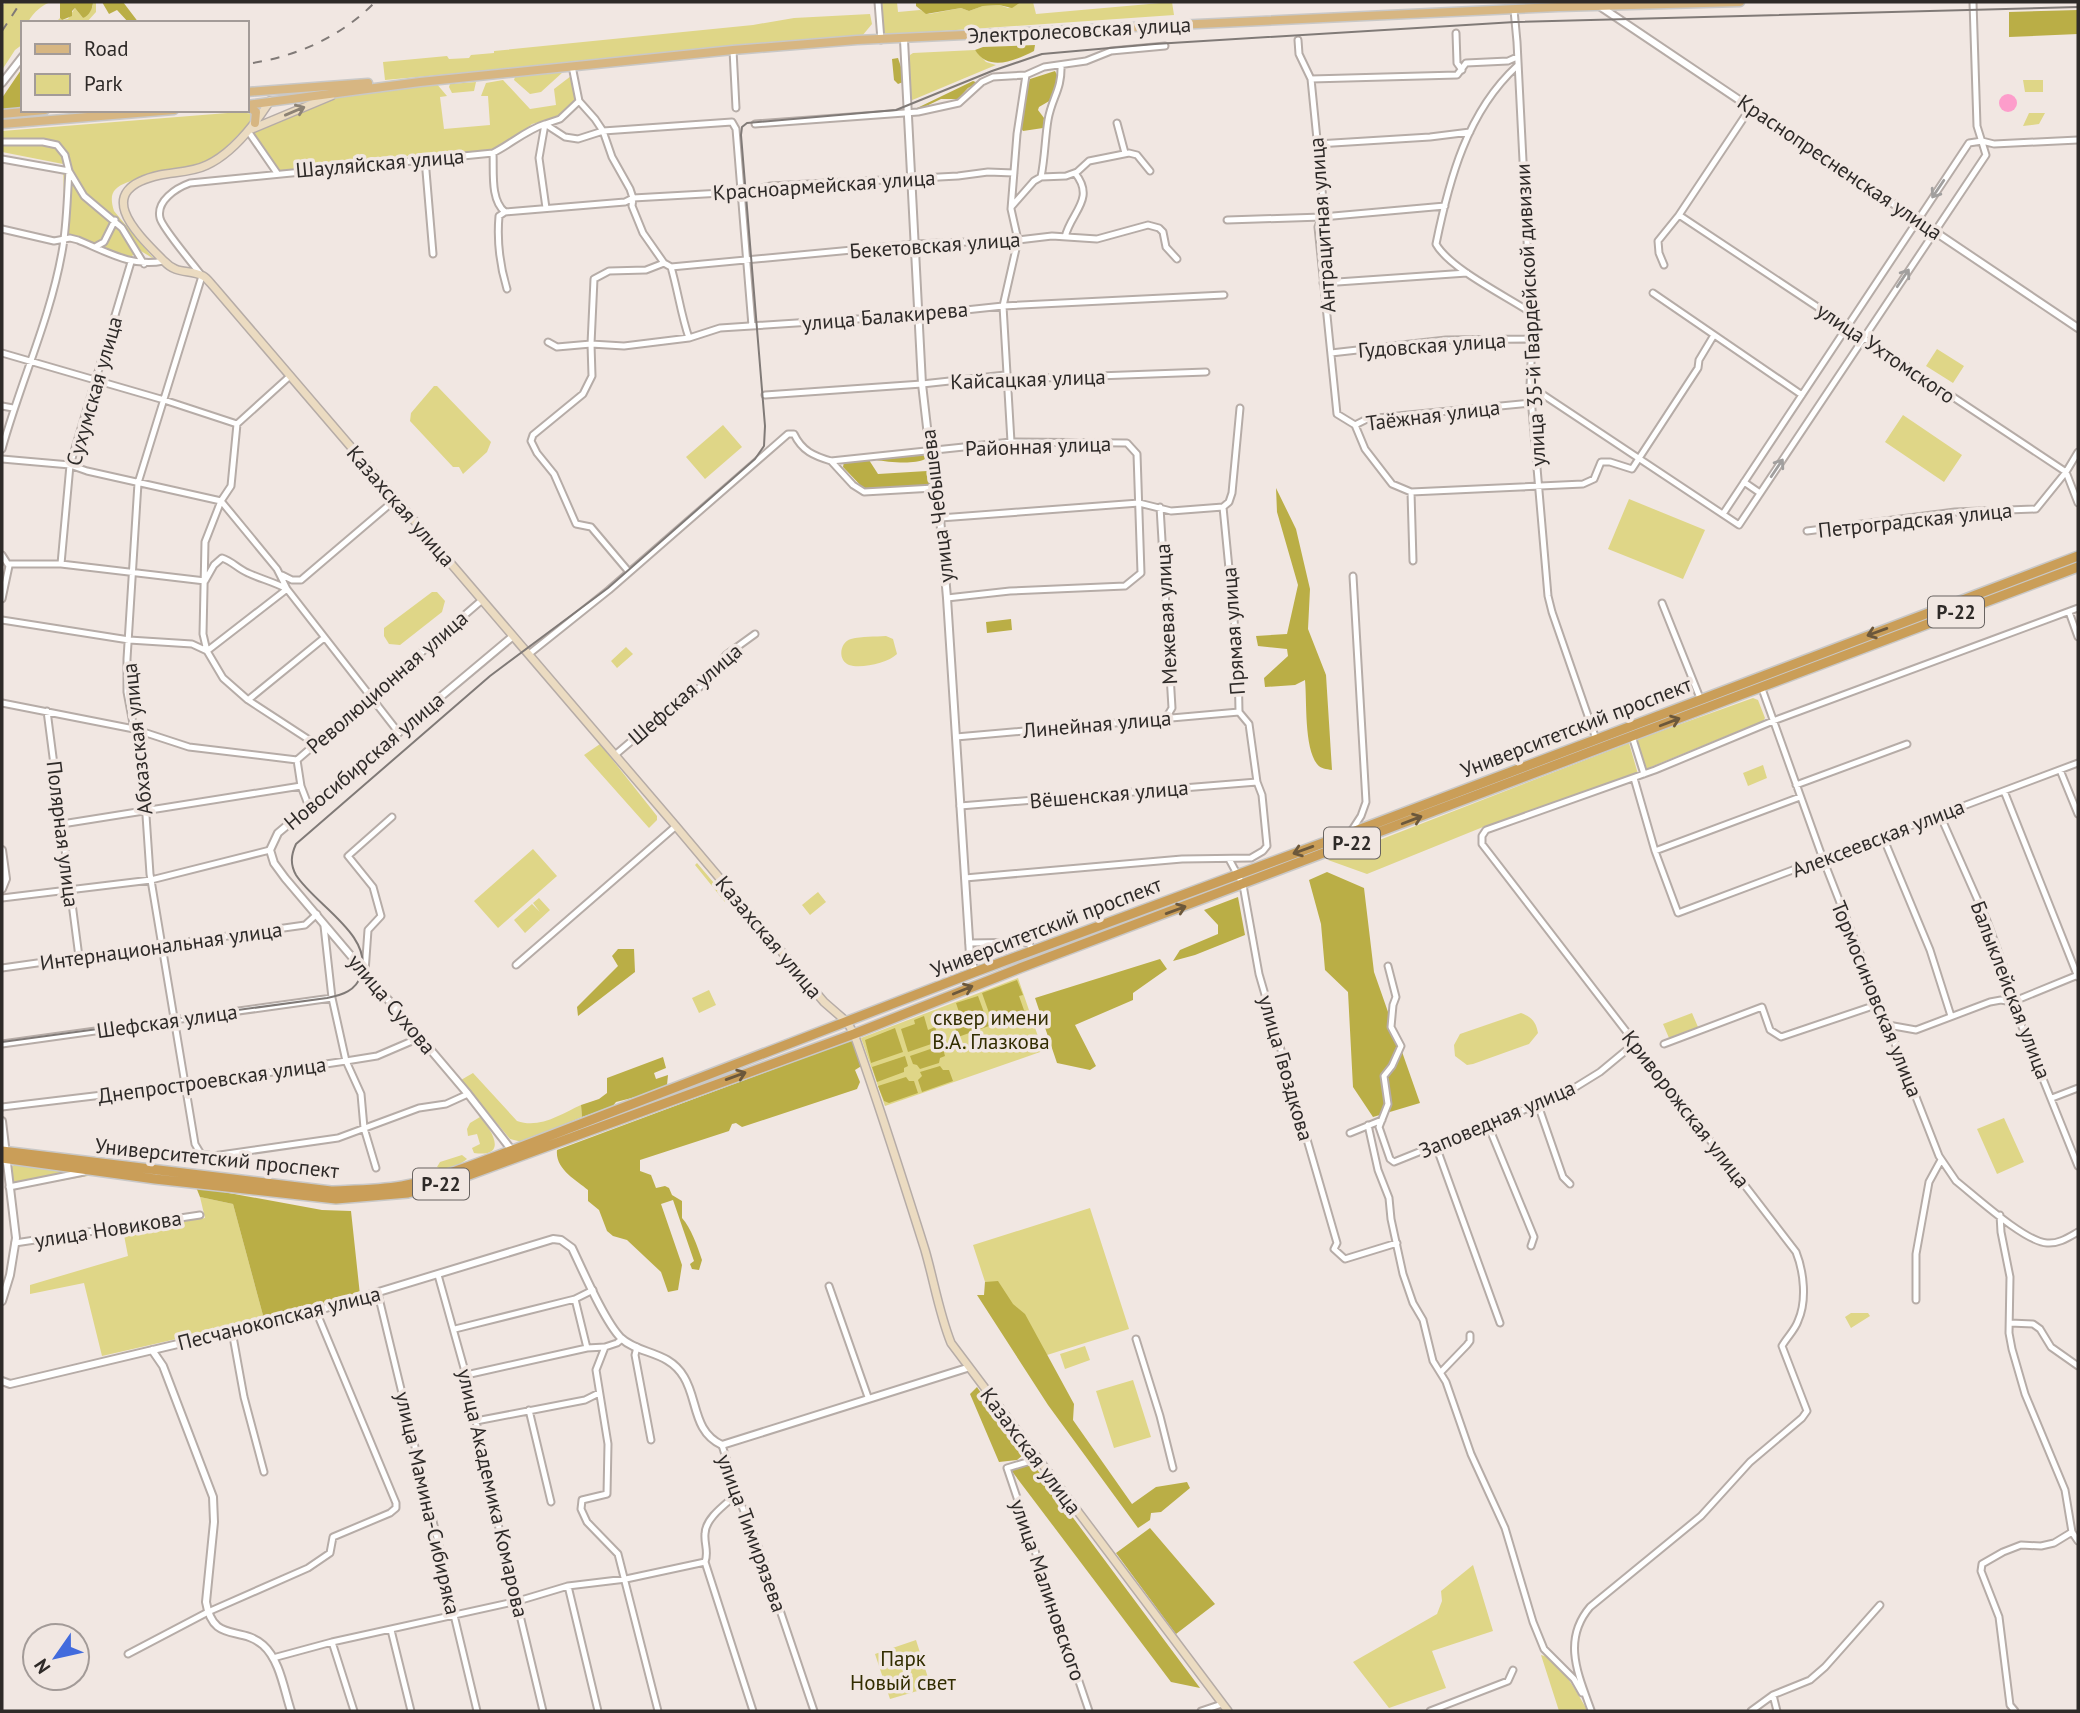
<svg xmlns="http://www.w3.org/2000/svg" width="2080" height="1713" font-family="'PT Sans',sans-serif">
<rect width="100%" height="100%" fill="#f1e7e2"/>
<path fill="#dfd687" d="M6,2H52C43,3 30,16 28,23H23V44L15,50L2,70V6Z
M93,2H96V12L86,23H55L60,18L62,20L68,19L75,8L83,18L93,6Z
M881,2H897L898,12L920,10L929,14L961,8L969,11L983,6L999,5L1008,8L1021,2H1033L1036,14L1172,2L1174,15L884,35Z
M870,14L872,24L862,36L385,80L383,62L447,56L449,59L469,58L471,55L494,53V51L753,25L794,18Z
M975,50L986,62L996,65L910,101L908,64L910,55L913,53Z
M563,72L541,92L530,94L514,80L515,77Z
M571,76L577,101L559,117L532,124L508,144L492,150L397,157L277,171L252,132L338,95L436,83L447,96L440,97L444,129L490,125L488,96H481L486,83L503,80L530,109L556,105L554,89Z
M2023,80H2043V92H2025Z
M476,82L474,91L452,93L449,87L450,84Z
M240,112L253,114L252,121L218,155L205,163L128,182C112,188 109,195 114,211L154,259L136,248L131,259L65,234L63,164L2,152V131Z
M2029,113H2045L2039,124L2023,126Z
M1937,349L1964,366L1953,383L1926,366Z
M434,386H437L491,442L487,452L463,474L459,467H453L410,421L411,413Z
M1903,415L1962,455L1944,482L1885,442Z
M723,425L742,447L705,479L686,457Z
M1629,499L1705,530L1683,579L1608,549Z
M432,592H437L445,601L442,612L400,645L389,644L384,636V628Z
M886,636L893,639L897,654C888,663 861,669 849,665C837,660 840,642 851,639C862,636 875,637 886,636Z
M626,647L633,654L617,668L611,661Z
M1753,698L1758,700L1765,718L1763,721L1646,769L1636,740Z
M1629,743L1638,774L1483,827L1367,874L1328,860Z
M600,744L657,816V820L649,828L584,755Z
M1763,765L1767,778L1748,786L1743,773Z
M533,849L557,876L498,928L474,901Z
M697,863L714,883H717L728,895L727,901L725,902L695,865Z
M818,892L826,902L810,915L802,905Z
M539,898L550,910L525,933L514,920L532,904L540,912L533,903Z
M1018,978L1043,1051L885,1106L861,1038Z
M709,990L716,1005L699,1013L692,998Z
M1521,1013C1532,1017 1536,1022 1538,1033L1529,1044L1473,1064L1467,1065L1455,1056L1454,1045L1460,1034Z
M1692,1013L1698,1027L1669,1038L1663,1024Z
M473,1073L517,1121C540,1129 561,1114 581,1105L582,1117L522,1142L510,1139L461,1080Z
M480,1117C493,1131 508,1158 474,1153L472,1148L480,1144L477,1134L468,1136L467,1129L470,1123Z
M2004,1118L2024,1162L1997,1174L1977,1129Z
M462,1155L467,1159C460,1165 445,1171 437,1167L440,1162Z
M18,1163L89,1172L88,1176L15,1189L11,1167Z
M200,1197L233,1204L264,1319L102,1356L84,1283L30,1294V1285L128,1256L123,1230L205,1218Z
M1090,1208L1129,1329L1025,1362L982,1298L988,1291L973,1245Z
M1851,1313H1868L1870,1316L1851,1328L1845,1317Z
M1085,1346L1090,1360L1065,1369L1060,1354Z
M1133,1380L1151,1437L1114,1448L1096,1391Z
M1473,1565L1493,1631L1432,1651L1446,1688L1389,1708L1353,1662L1437,1614L1442,1601L1441,1591Z
M916,1640L931,1687L890,1699L875,1654Z
M1541,1655C1560,1659 1578,1695 1588,1711H1559Z"/>
<path fill="#baae46" d="M60,2H93C93,8 89,16 83,18L75,8L72,11V16L62,20L60,18Z
M102,2H123L139,23H129L117,10L109,14Z
M916,2H1021L1012,8L999,5L983,6L969,11L961,8L926,14L916,6Z
M2078,10V34L2009,37V12Z
M1035,45L1034,51C1014,61 989,72 975,50L983,47Z
M898,58L904,76L903,82L898,84L894,80L892,59Z
M23,67V108L2,110V98Z
M1055,71L1059,79L1051,100L1039,107L1038,110L1044,118L1043,128L1023,131L1021,128C1023,116 1026,88 1030,79Z
M973,81L978,83L968,88L958,99H941L918,110L915,109Z
M925,455V459C914,465 888,462 876,460Z
M869,460L878,474L927,471L934,488L866,491L843,467L844,462Z
M1276,488L1296,529L1310,589L1308,629L1326,675L1332,770C1326,769 1321,769 1317,764C1304,747 1307,701 1305,680L1295,685L1265,687L1264,678L1288,656L1287,649L1258,646L1256,636L1287,634L1298,585L1277,512Z
M1011,619L1012,630L987,633L986,622Z
M1327,872L1364,888L1374,972L1420,1103L1373,1117L1353,1087L1348,992L1325,970L1321,924L1309,880Z
M1238,897L1245,935L1195,955L1173,961L1180,950L1218,934V925L1204,910Z
M618,949H634L635,972L578,1016L577,1007L618,966L612,956Z
M1160,959L1167,969L1133,993V1000L1075,1025L1096,1066L1090,1070L1057,1063L1035,998Z
M1017,980L1023,995L1019,996L1025,1013L993,1024L982,993Z
M978,996L989,1026L958,1037L953,1021L961,1018L956,1003Z
M924,1016L928,1030L935,1027L940,1041L908,1052L901,1029L915,1024L914,1020Z
M895,1028L903,1052L871,1063L865,1040Z
M852,1040L856,1044L863,1065L855,1070L860,1082L857,1089L742,1127L736,1123L732,1124L729,1131L640,1160V1171L651,1175L656,1188L665,1186L669,1188L672,1195L682,1201V1218C691,1228 697,1245 702,1260L699,1270L692,1269L690,1264L694,1261L673,1200L661,1204L682,1265L678,1290L668,1292L661,1272L627,1240L613,1236L607,1231L599,1210L588,1201V1190C576,1180 555,1169 557,1150Z
M942,1045L945,1056L940,1058L939,1063L920,1069L917,1065L913,1064L910,1056Z
M905,1056L908,1066L904,1068V1072L877,1082L872,1067Z
M663,1057L666,1068L654,1073L656,1079L668,1075L667,1085L663,1090L616,1102L612,1107L582,1117L581,1105L599,1099L607,1093V1078Z
M940,1066L943,1070H949L953,1081L922,1092L918,1080L922,1076L920,1072Z
M906,1077L909,1081H914L918,1093L889,1103L884,1101L878,1086Z
M196,1187L322,1210L351,1211L360,1295L264,1319L233,1204L200,1197Z
M998,1281L1013,1304L1025,1314L1074,1404L1073,1420L1132,1504L1156,1487L1187,1482L1190,1488L1161,1512L1151,1513L1150,1520L1138,1528L1048,1405L977,1295H984L985,1282Z
M977,1387L1023,1455L1017,1460L999,1462L970,1394Z
M1033,1464L1200,1688L1171,1682L1011,1470Z
M1150,1528L1215,1604L1176,1634L1116,1553Z"/>
<path fill="#fd9dcb" d="M1999 103a9 9 0 1 1 18 0a9 9 0 1 1-18 0Z"/>
<g fill="none" stroke-linecap="round" stroke-linejoin="round">
<g stroke="#b6aca7" stroke-width="9">
<path id="minor" d="M878,2L881,40
M1514,10L1517,42L1532,339L1530,386L1548,596L1552,612L1596,739
M1456,33L1457,63L1462,70
M1298,40L1299,54L1311,79L1324,210L1318,227L1337,414L1355,425L1367,419L1531,403
M733,50L736,108
M572,66L579,101L595,119L603,131L612,157L630,189L633,198L632,206L643,233L664,263L671,267C678,291 681,315 689,338
M1517,66C1467,112 1449,180 1436,244C1449,268 1506,296 1530,312
M1311,79L1457,75L1466,63L1508,61L1517,57
M1117,123L1125,153
M755,124L918,112L959,103L982,82L993,77L1026,75
M248,131L277,173
M2,142H43L57,145L65,155L69,171L84,196L122,228L144,264
M1317,144L1430,137L1470,132
M493,153C494,171 490,200 505,212L499,216C497,239 500,266 507,289
M2,159L69,171C67,198 67,226 62,252C50,320 20,383 2,449
M425,159L433,254
M1041,177L1066,176L1077,172L1089,161L1129,153L1137,155L1150,171
M1012,206L1034,181L1041,177C1045,157 1045,138 1048,120C1052,97 1062,90 1061,65
M546,208L539,158L545,124L560,119L579,101
M505,212L625,202L633,198L740,192L771,186L958,176L988,172L1014,173
M1679,215L2066,472L2078,503
M1227,220L1322,217L1445,206
M2,229L54,241L70,238L78,240C105,251 133,268 163,261
M1065,237C1071,212 1096,199 1075,173
M95,247L104,242L115,220
M1664,265L1659,253L1658,241L1679,215L1751,107
M671,267L916,244L1018,240L1052,236L1097,239L1148,225L1159,228L1163,232L1166,247L1177,259
M1323,283L1467,273
M1653,293L1802,395
M548,342L557,347L591,344L624,346L689,338L720,328L919,315L1003,306L1224,295
M2,353L164,400L237,424
M1331,353L1446,340L1532,339
M290,376L237,424L231,486L221,501L205,542L203,634L207,651L223,678L248,700L314,743
M1530,386L1739,525L1986,155L1977,126L1973,2
M765,395L922,384L1005,375L1014,379L1206,372
M2,406L13,408
M1355,425L1365,449L1392,484L1411,492L1583,484L1594,479L1601,462H1610L1632,469L1698,368L1699,360L1714,335
M1011,442L1003,306L1018,240L1011,209L1017,134L1026,75L1044,67L1086,61L1111,51L1165,46
M2,459L70,465L87,471L221,501
M831,461L853,485L864,492L934,488
M1744,482L1760,493
M1411,492L1413,561
M221,501L277,569L287,589L399,733
M1160,507L1172,708L1166,718
M1223,507L1229,502L1232,493L1240,408
M1723,514L1969,143L1982,141L1994,144L2078,140
M940,518L1139,503L1171,511L1223,507
M1807,531L1955,512L2036,509L2066,472L2078,452
M2,555L9,566L2,599
M8,564H61L205,581L214,565L222,558C232,561 238,569 248,573C261,579 274,582 287,589L207,651
M61,564L70,465L131,262
M629,572L591,527L576,524L554,474L537,453L531,441L533,435L583,394L592,376L591,344L594,279L609,271L646,270L664,263
M282,575L292,580H301L396,499
M1662,603L1700,698
M2069,612L2078,637
M2,620L129,640L192,644L207,651
M529,654L609,590L788,434H794C802,451 814,456 831,461L1011,442L1127,443L1137,454L1141,573L1125,586L1010,591L947,598
M1761,686L1823,859L1939,1156L1956,1181C1975,1196 2025,1242 2047,1243C2059,1244 2069,1237 2078,1232
M248,700L324,638
M2,703L134,729L189,747L297,760
M47,711L79,957
M1632,736L1644,774
M956,737L1239,712
M615,755L655,721L675,709L701,686L726,655L755,634
M297,760L482,600
M297,760L301,786L309,807
M2060,770L2078,814
M1634,778L1655,851L1678,913L2078,763
M1796,785L1907,744
M2004,791L2078,977
M960,806L1257,782
M1940,815L1987,921L2003,965L2012,1002L2078,1166
M62,824L301,786
M1350,833L1361,816L1366,802L1353,576
M1883,837L1930,950L1951,1016
M1655,851L1800,797
M1229,859L1243,885L1259,974L1337,1243L1334,1249L1345,1259L1397,1243
M965,878L1182,859L1251,858L1263,851L1267,846L1262,795L1257,782L1249,724L1239,712L1238,661L1223,507
M2,898L151,880L270,850
M324,926L332,998L346,1061L361,1094L364,1128L376,1168
M969,943L1028,942L1033,951
M516,965L676,826
M1388,966L1396,997L1393,1005L1391,1027L1401,1046L1392,1066L1384,1076L1388,1104L1379,1127L1390,1159L1394,1162L1566,1093L1600,1072L1635,1043
M2,968L305,925L317,914
M365,972L368,930L381,916L373,887L348,856L392,817
M1888,1025L1916,1030L1990,1002L2001,1000L2012,1002L2078,975
M2,1044L332,998
M1664,1044L1762,1007L1770,1030L1781,1037L1879,1004
M468,1094L446,1104L419,1108L338,1138L213,1156L201,1154L195,1144L150,874L141,742L134,729L127,692V659L138,483L202,276C194,265 162,228 160,218C156,201 176,188 190,183L493,153C511,144 526,130 545,124L565,137L578,139L603,131L732,122L736,129L752,326
M2052,1098L2078,1088
M1538,1105L1563,1177L1570,1184
M2,1107L186,1085L346,1061L377,1056L419,1038
M1368,1125L1378,1170L1389,1198L1391,1219L1403,1274L1413,1303L1423,1320L1433,1361L1446,1382L1471,1454L1505,1528L1533,1622L1544,1649L1574,1679L1582,1693
M1488,1125L1534,1237L1531,1246
M1350,1133L1382,1120
M1436,1146L1500,1323
M9,1187L84,1172
M2000,1215L2001,1232L2010,1277L2009,1333L2012,1349L2025,1394L2065,1490L2072,1532L2078,1541
M15,1243L200,1215
M438,1275L466,1375L498,1524L543,1711
M829,1286L868,1397
M593,1290L575,1299L587,1348L605,1347L596,1370L608,1444L607,1494L582,1500L581,1509L587,1522L618,1554L658,1711
M378,1294L446,1575L444,1585L454,1615L477,1711
M1916,1300V1254L1929,1182L1941,1160
M2010,1323L2033,1324L2040,1329L2051,1347L2078,1366
M455,1329L575,1299
M232,1331L244,1397L264,1472
M1136,1339L1160,1416L1173,1468
M605,1347L617,1343L622,1339
M637,1347L635,1355L651,1440
M1441,1372L1467,1345L1470,1341V1335
M466,1375L587,1348
M529,1410L551,1502
M476,1421L585,1400L599,1393
M722,1445L737,1494L760,1551L814,1711
M1037,1459L1007,1468L1089,1711
M737,1494C726,1504 705,1518 705,1534C704,1544 709,1552 705,1562L753,1711
M568,1586L598,1711
M391,1630L411,1711
M332,1642L354,1711
M128,1654L208,1612L308,1568L330,1553L333,1537L390,1513L396,1508V1503L316,1311
M273,1658L332,1642L518,1601L568,1586L626,1579L705,1562
M1773,1695L1777,1711
M1591,1710C1578,1674 1562,1640 1590,1607L1701,1516L1750,1462L1802,1418L1807,1411L1782,1346C1787,1337 1795,1330 1798,1321C1807,1301 1804,1272 1796,1252L1482,844V836L1486,830L1655,770L1773,721L2078,608
M1201,1711L1222,1704
M1430,1711L1508,1681L1513,1670
M1751,1711L1773,1695L1810,1680L1825,1667L1880,1605
M2015,1711L2010,1705L1999,1617L1981,1571L1982,1564L2003,1552L2021,1545L2041,1546L2054,1543L2072,1532"/>
</g>
<g stroke="#b6aca7" stroke-width="10">
<path id="tertiary" d="M1601,7L2078,328
M904,40L922,384L934,488L940,518L947,598L970,955L975,972
M2,83L23,56
M512,637L278,833L270,850L274,863L285,878L468,1094L514,1153
M2,850L6,879L2,889
M2,1121L16,1238L10,1275L2,1301
M152,1350L163,1366L213,1497L214,1522L206,1602C213,1644 240,1625 263,1645C280,1660 284,1690 291,1711
M2,1381L10,1384L316,1311L553,1239L561,1240L572,1248C583,1271 605,1322 621,1338C639,1355 668,1350 684,1377C698,1400 693,1432 722,1445L967,1368"/>
</g>
<g stroke="#b6aca7" stroke-width="10">
<path id="secondary" d="M270,101C255,124 233,153 207,165C193,172 175,172 160,175C92,190 134,231 164,261C177,275 189,269 203,276C207,278 211,284 214,287L674,824L824,1002L847,1022L854,1034C879,1105 902,1177 925,1250C934,1281 939,1313 951,1343L1228,1711
M252,129L331,96"/>
</g>
<g stroke="#c9c8c7" stroke-width="11">
<path id="primary" d="M247,92L368,83
M247,105L420,82L733,50L857,40L1558,7L1740,2
M247,105L256,112L255,123
M2,114L45,110
M2,124L174,110"/>
</g>
<g stroke="#c9c8c7" stroke-width="12">
<path id="trunk" d="M2,1151L331,1191C355,1190 379,1190 402,1186C440,1179 477,1163 513,1150L975,972L1374,824L2078,556
M2,1158L155,1179L336,1199L408,1193L447,1183L854,1034L1020,968L2078,567"/>
</g>
<use href="#minor" stroke="#fff" stroke-width="5"/>
<use href="#tertiary" stroke="#fff" stroke-width="6"/>
<use href="#secondary" stroke="#ebdbc1" stroke-width="7"/>
<use href="#primary" stroke="#d7b682" stroke-width="8"/>
<use href="#trunk" stroke="#ca9e58" stroke-width="9"/>
<path stroke="#807a77" stroke-width="2" d="M2,1042L327,998C342,995 356,991 361,975C374,935 315,905 296,875C290,864 291,855 296,844L490,676L608,588L755,459L764,446L765,426L741,135L742,127L747,123L896,110L992,71L1042,54L1155,44L1515,22L2078,7"/>
<path stroke="#807a77" stroke-width="2" stroke-dasharray="9 9" stroke-linecap="butt" d="M2,31L21,2
M253,63C300,55 342,36 375,2"/>
</g>
<defs><path id="oneway-shaft" d="M-6 0H5M1.5-3L5.5 0L1.5 3" fill="none" stroke-width="1.6" stroke-linecap="round" stroke-linejoin="round" transform="scale(1.75)"/></defs>
<use stroke="#8c8274" href="#oneway-shaft" transform="translate(295 111) rotate(-23)"/>
<g stroke="#a19f9e">
<use href="#oneway-shaft" transform="translate(1938 189) rotate(124)"/>
<use href="#oneway-shaft" transform="translate(1903 278) rotate(-56)"/>
<use href="#oneway-shaft" transform="translate(1777 468) rotate(-56)"/>
</g>
<g stroke="#6c583b">
<use href="#oneway-shaft" transform="translate(1877 632) rotate(160)"/>
<use href="#oneway-shaft" transform="translate(1670 722) rotate(-21)"/>
<use href="#oneway-shaft" transform="translate(1412 820) rotate(-21)"/>
<use href="#oneway-shaft" transform="translate(1303 850) rotate(160)"/>
<use href="#oneway-shaft" transform="translate(1176 910) rotate(-20)"/>
<use href="#oneway-shaft" transform="translate(963 990) rotate(-22)"/>
<use href="#oneway-shaft" transform="translate(736 1076) rotate(-20)"/>
</g>
<g text-anchor="middle" dominant-baseline="central" stroke-width="7" stroke-linejoin="round" paint-order="stroke">
<g fill="#f1e7e2" stroke="#686360" stroke-width="2">
<rect x="1928" y="596.5" width="56" height="31" rx="5"/>
<rect x="1324" y="827.5" width="56" height="31" rx="5"/>
<rect x="413" y="1168.5" width="56" height="31" rx="5"/>
</g>
<g font-size="19" font-weight="bold" fill="#2e2a28">
<text x="1956" y="612">Р-22</text>
<text x="1352" y="843">Р-22</text>
<text x="441" y="1184">Р-22</text>
</g>
<g font-size="21" fill="#2e2a28" stroke="#f1e7e2">
<text transform="translate(1079 30) rotate(-3)">Электролесовская улица</text>
<text transform="translate(380 163) rotate(-5)">Шауляйская улица</text>
<text transform="translate(1840 167) rotate(34)">Краснопресненская улица</text>
<text transform="translate(824 185) rotate(-4)">Красноармейская улица</text>
<text transform="translate(1322 225) rotate(-94)">Антрацитная улица</text>
<text transform="translate(935 245) rotate(-4)">Бекетовская улица</text>
<text transform="translate(1530 315) rotate(-93)">улица 35-й Гвардейской дивизии</text>
<text transform="translate(885 316) rotate(-5)">улица Балакирева</text>
<text transform="translate(1432 345) rotate(-4)">Гудовская улица</text>
<text transform="translate(1886 353) rotate(34)">улица Ухтомского</text>
<text transform="translate(1028 379) rotate(-2)">Кайсацкая улица</text>
<text transform="translate(94 391) rotate(-74)">Сухумская улица</text>
<text transform="translate(1433 415) rotate(-7)">Таёжная улица</text>
<text transform="translate(1038 446) rotate(-2)">Районная улица</text>
<text transform="translate(401 506) rotate(49)">Казахская улица</text>
<text transform="translate(937 506) rotate(-97)">улица Чебышева</text>
<text transform="translate(1915 520) rotate(-6)">Петроградская улица</text>
<text transform="translate(1166 614) rotate(-93)">Межевая улица</text>
<text transform="translate(1233 631) rotate(-94)">Прямая улица</text>
<text transform="translate(387 682) rotate(-41)">Революционная улица</text>
<text transform="translate(685 694) rotate(-41)">Шефская улица</text>
<text transform="translate(1097 724) rotate(-5)">Линейная улица</text>
<text transform="translate(1576 727) rotate(-21)">Университетский проспект</text>
<text transform="translate(137 739) rotate(-96)">Абхазская улица</text>
<text transform="translate(364 761) rotate(-40)">Новосибирская улица</text>
<text transform="translate(1109 794) rotate(-5)">Вёшенская улица</text>
<text transform="translate(63 834) rotate(83)">Полярная улица</text>
<text transform="translate(1878 838) rotate(-21)">Алексеевская улица</text>
<text transform="translate(1046 927) rotate(-21)">Университетский проспект</text>
<text transform="translate(769 937) rotate(50)">Казахская улица</text>
<text transform="translate(161 946) rotate(-8)">Интернациональная улица</text>
<text transform="translate(2011 990) rotate(69)">Балыклейская улица</text>
<text transform="translate(1877 999) rotate(68)">Тормосиновская улица</text>
<text transform="translate(392 1004) rotate(50)">улица Сухова</text>
<text transform="translate(167 1021) rotate(-8)">Шефская улица</text>
<text transform="translate(1286 1068) rotate(74)">улица Гвоздкова</text>
<text transform="translate(212 1080) rotate(-8)">Днепростроевская улица</text>
<text transform="translate(1686 1109) rotate(52)">Криворожская улица</text>
<text transform="translate(1497 1119) rotate(-23)">Заповедная улица</text>
<text transform="translate(217 1158) rotate(6)">Университетский проспект</text>
<text transform="translate(108 1229) rotate(-9)">улица Новикова</text>
<text transform="translate(279 1318) rotate(-14)">Песчанокопская улица</text>
<text transform="translate(1031 1451) rotate(53)">Казахская улица</text>
<text transform="translate(493 1493) rotate(77)">улица Академика Комарова</text>
<text transform="translate(428 1503) rotate(77)">улица Мамина-Сибиряка</text>
<text transform="translate(752 1533) rotate(70)">улица Тимирязева</text>
<text transform="translate(1048 1590) rotate(71)">улица Малиновского</text>
</g>
<g font-size="21" fill="#322d00" stroke="#f1e7e2">
<text x="991" y="1017">сквер имени<tspan x="991" dy="24">В.А. Глазкова</tspan></text>
<text x="903" y="1658">Парк<tspan x="903" dy="24">Новый свет</tspan></text>
</g>
</g>
<rect width="2080" height="1713" fill="none" stroke="#2e2a28" stroke-width="7"/>
<rect x="21" y="21" width="228" height="91" fill="#f1e7e2" stroke="#a39b98" stroke-width="2"/>
<rect x="35" y="44" width="35" height="10" fill="#d7b682" stroke="#a39b98" stroke-width="2"/>
<text x="84" y="56" font-size="21" fill="#2e2a28">Road</text>
<rect x="35" y="74" width="35" height="21" fill="#dfd687" stroke="#a39b98" stroke-width="2"/>
<text x="84" y="91" font-size="21" fill="#2e2a28">Park</text>
<g transform="translate(56 1657) rotate(236)"><circle r="33" fill="#f1e7e2" stroke="#a39b98" stroke-width="2"/>
<path d="M0-5L12 26L0 18L-12 26Z" fill="#426bdd"/>
<text y="-10" font-size="19" font-weight="bold" text-anchor="middle" fill="#2e2a28">N</text>
</g>
</svg>
